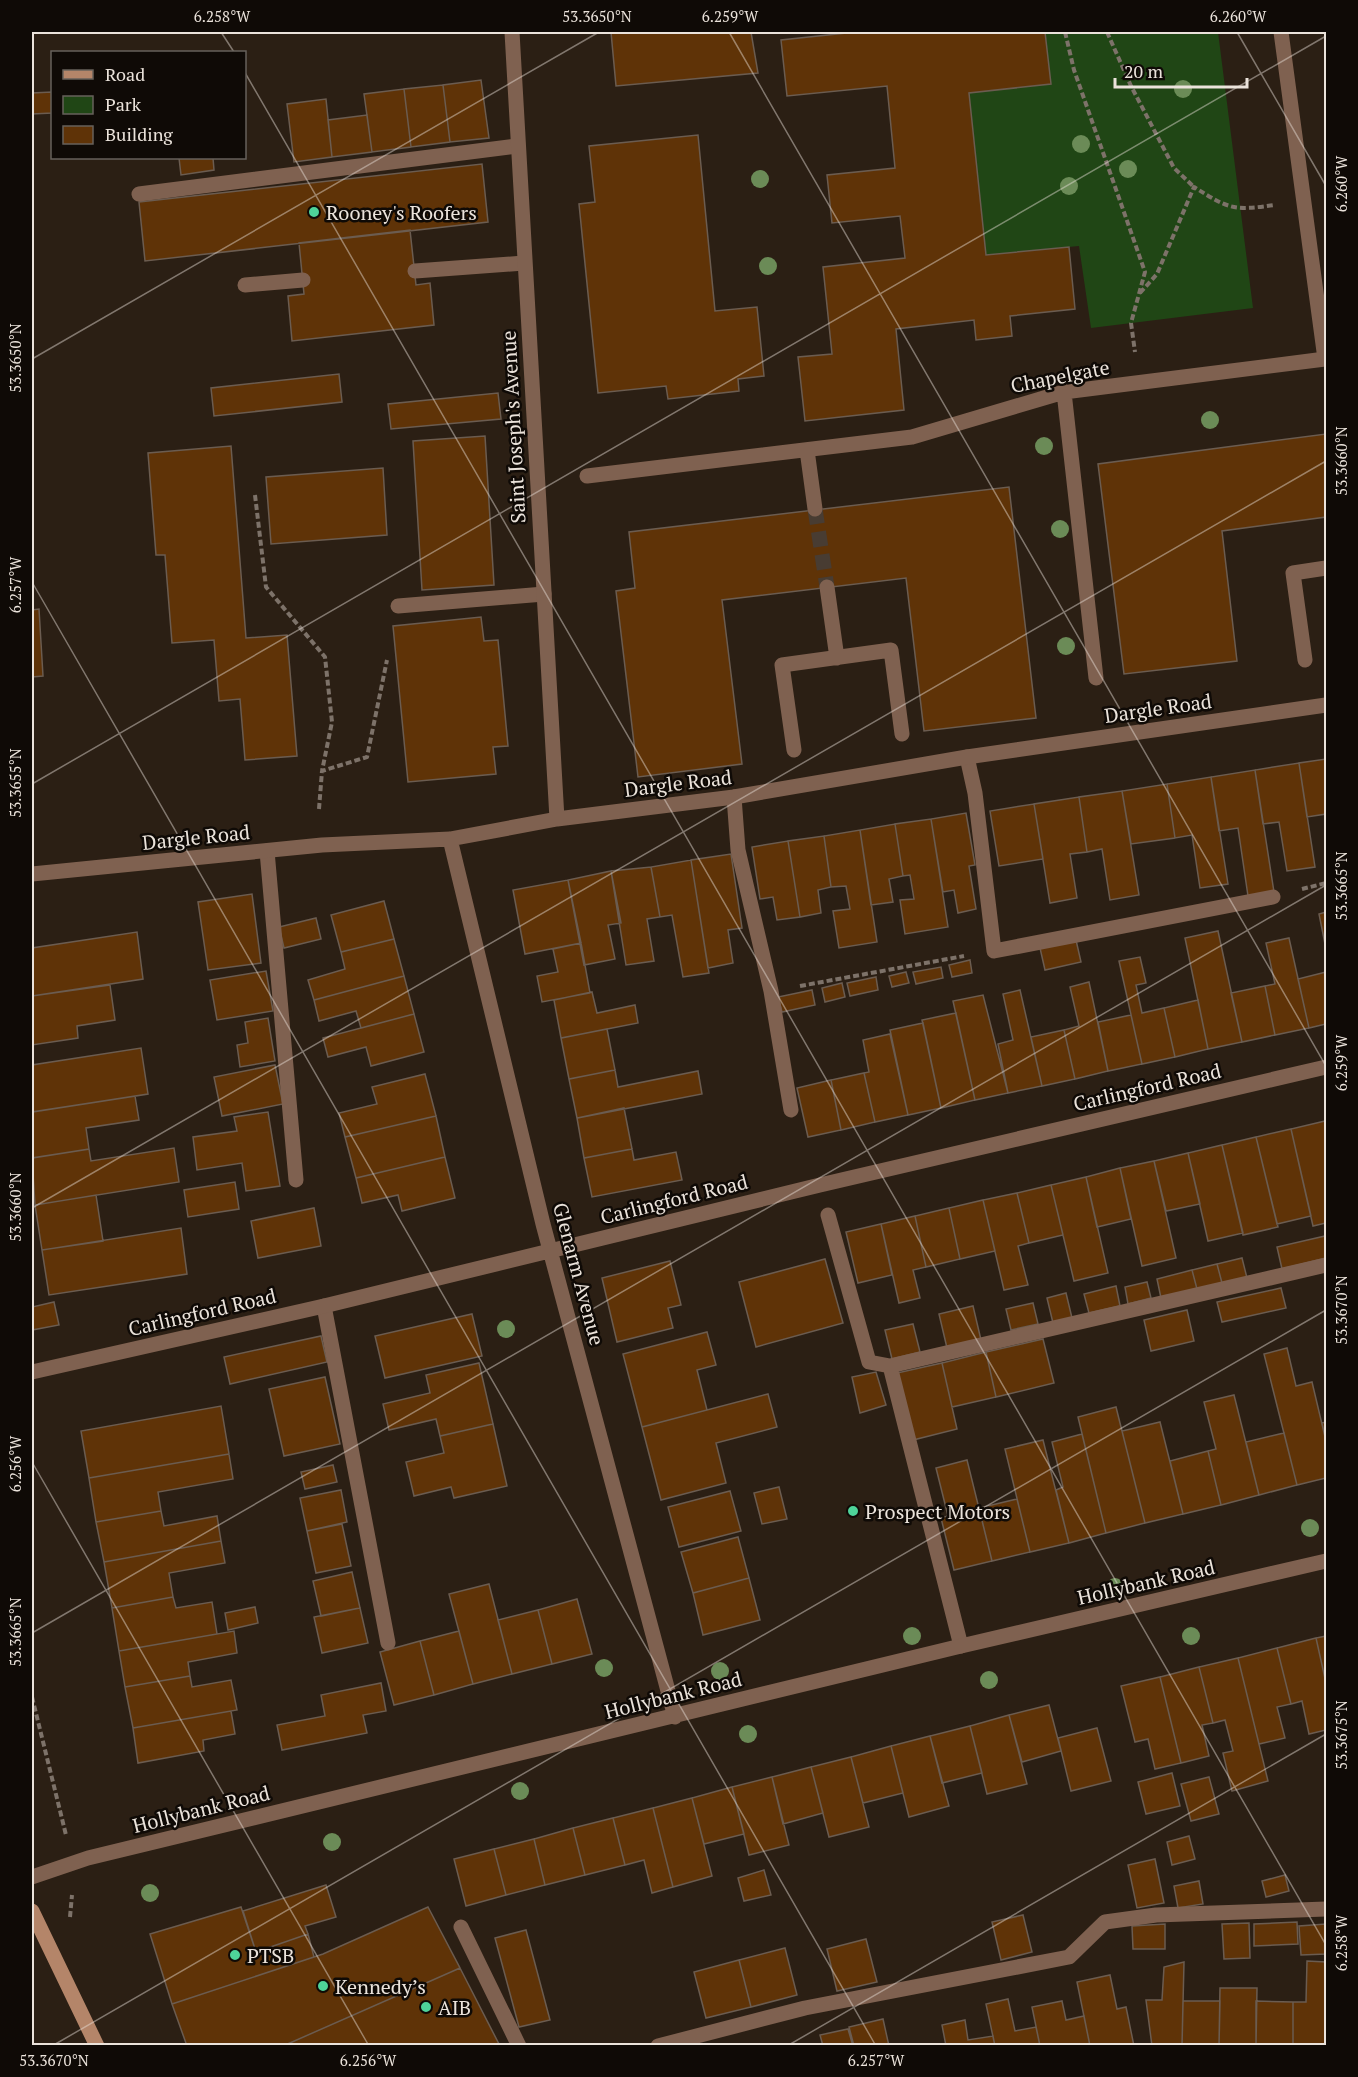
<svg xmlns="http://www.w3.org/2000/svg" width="1358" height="2077" font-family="'PT Serif',serif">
<rect width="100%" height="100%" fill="#2b1f14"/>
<path fill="#204615" d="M1045,32H1218L1253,308L1091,328L1079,246L986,255L969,93L1050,84Z"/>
<path fill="#5f3307" stroke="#6b5c50" stroke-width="1.5" d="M611,32H751L758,73L616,86Z
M856,32H1045L1051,84L969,93L986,255L1069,247L1075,309L1010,316L1012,336L976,340L974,320L896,329L904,410L805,421L798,357L832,354L823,267L905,258L900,216L832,223L827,175L895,168L887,86L787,96L781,40Z
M481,80L489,138L450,142L443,85Z
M443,85L450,142L411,147L404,89Z
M404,89L411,147L372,152L364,94Z
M52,92V113L32,114V93Z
M326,99L332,157L294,162L287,104Z
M367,115L372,152L332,157L328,120Z
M698,135L715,311L757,307L764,376L738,379L739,391L668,399L666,386L598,393L579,204L595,202L589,146Z
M179,158H213L214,170L181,175Z
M482,164L488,222L145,261L139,202Z
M410,230L416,285L430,283L434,325L292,341L288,296L304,294L299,243Z
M339,374L342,402L214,416L211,388Z
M498,393L501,419L391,429L388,404Z
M1326,434V517L1222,531L1237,661L1124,674L1098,464Z
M485,436L494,585L422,590L413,441Z
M231,446L246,638L287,635L297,756L245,760L240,699L219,701L214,640L172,643L165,555H156L148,453Z
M383,468L387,535L271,544L266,477Z
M1009,487L1036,718L924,731L906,578L722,600L742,764L638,777L616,591L635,588L629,532Z
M39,609L43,676L32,677V610Z
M481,617L484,641L498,640L508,746L493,747L496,774L408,782L393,626Z
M1326,759V814L1307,817L1299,763Z
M1299,763L1315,867L1287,871L1279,822L1263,824L1255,770Z
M1255,770L1274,892L1248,896L1238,828L1219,831L1211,777Z
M1211,777L1228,884L1200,888L1192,835L1175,838L1167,784Z
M1167,784L1175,838L1131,844L1122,791Z
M1122,791L1139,895L1110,900L1102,849L1087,852L1079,797Z
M1079,797L1087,852L1070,854L1077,898L1050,903L1034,804Z
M1034,804L1043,859L999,866L990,811Z
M966,813L975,865L969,866L976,909L958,913L954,890L943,892L931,819Z
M931,819L948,927L905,934L900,900L914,899L910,875L903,876L895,824Z
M895,824L903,876L889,879L893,902L871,905L860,830Z
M860,830L877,942L839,948L833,911L850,909L846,886L831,887L824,836Z
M824,836L831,887L818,890L821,913L800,917L788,841Z
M788,841L800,917L777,920L773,897L760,899L752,847Z
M731,854L742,928L728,930L733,963L708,968L691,860Z
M691,860L709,973L683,977L672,915L660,917L651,867Z
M651,867L660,917L647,919L654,961L626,965L611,871Z
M611,871L621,923L608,925L615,959L584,965L568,880Z
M568,880L581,943L525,954L513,890Z
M252,894L261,963L208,970L198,902Z
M384,901L394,939L341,952L331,915Z
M1326,912V949L1319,914Z
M316,918L321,939L284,948L279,927Z
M1218,931L1242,1042L1208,1049L1185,938Z
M137,932L143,979L32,996V948Z
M1289,938L1309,1028L1275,1035L1265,986L1275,984L1266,943Z
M394,939L404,976L314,1000L308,980L345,969L341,952Z
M1076,940L1081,962L1045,970L1040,948Z
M581,943L590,993L542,1002L537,976L558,972L553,949Z
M1140,957L1146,983L1136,985L1142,1013L1164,1008L1175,1057L1142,1064L1119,961Z
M970,960L972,973L952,977L949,965Z
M941,967L943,978L916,984L913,972Z
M266,971L273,1011L217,1020L210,980Z
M906,972L909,983L892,987L889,976Z
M1326,972V1024L1309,1028L1298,979Z
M404,976L414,1014L361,1028L356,1011L319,1021L314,1000Z
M876,977L878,990L850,996L847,983Z
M1089,982L1108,1071L1075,1079L1064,1030L1079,1026L1070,987Z
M842,983L845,997L825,1002L822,988Z
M110,985L115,1020L77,1026L78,1038L32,1045V996Z
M1265,986L1275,1035L1242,1042L1231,993Z
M812,990L815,1005L782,1012L778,997Z
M1020,990L1042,1086L1008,1093L998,1044L1013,1040L1003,994Z
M592,992L597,1013L635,1005L638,1023L561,1038L554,1000Z
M983,995L1008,1093L975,1100L953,1001Z
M1198,1000L1208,1049L1175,1057L1164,1008Z
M956,1013L975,1100L941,1108L922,1020Z
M414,1014L424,1052L371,1066L366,1047L328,1057L323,1038Z
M1131,1015L1142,1064L1108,1071L1098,1022Z
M268,1018L275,1061L240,1067L237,1045L248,1043L245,1022Z
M923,1023L941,1108L908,1115L890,1030Z
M607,1029L615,1070L569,1079L561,1038Z
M1064,1030L1075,1079L1042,1086L1031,1037Z
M890,1034L908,1115L875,1122L864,1073L869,1072L863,1040Z
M141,1048L148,1094L32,1112V1065Z
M275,1065L283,1104L222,1116L214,1077Z
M615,1070L618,1087L698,1071L702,1094L577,1118L569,1079Z
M864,1073L875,1122L841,1130L831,1080Z
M425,1074L436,1116L345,1137L339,1113L377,1104L372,1087Z
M831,1080L841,1130L808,1137L797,1088Z
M135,1096L139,1120L86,1128L89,1149L32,1158V1112Z
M624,1108L632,1149L584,1158L577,1118Z
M268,1112L280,1186L246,1191L242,1163L197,1170L193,1137L237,1131L234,1117Z
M436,1116L445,1157L356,1178L345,1137Z
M1325,1121L1326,1223L1313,1226L1291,1129Z
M1291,1129L1311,1216L1277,1224L1256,1137Z
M1256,1137L1278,1227L1243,1235L1222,1145Z
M1222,1145L1243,1233L1208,1241L1188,1153Z
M174,1148L179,1182L35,1205L32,1158L89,1149L91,1161Z
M632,1149L634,1160L676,1152L682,1180L592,1197L584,1158Z
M1188,1153L1200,1204L1166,1211L1154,1161Z
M445,1157L455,1198L402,1211L398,1195L362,1203L356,1178Z
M1154,1161L1176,1258L1142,1266L1120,1168Z
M1120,1168L1131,1219L1097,1227L1086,1177Z
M1086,1177L1108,1273L1074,1281L1051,1185Z
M235,1182L239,1209L188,1217L184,1190Z
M1051,1185L1063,1235L1029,1243L1017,1193Z
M1017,1193L1029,1243L1018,1246L1028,1285L1004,1290L983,1200Z
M96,1195L103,1241L42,1250L35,1205Z
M983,1200L995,1251L960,1259L949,1208Z
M314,1208L321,1246L258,1258L251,1221Z
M949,1208L960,1259L926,1267L915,1216Z
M915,1216L926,1267L913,1270L920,1298L899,1303L881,1224Z
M881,1224L892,1275L858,1283L846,1232Z
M181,1228L187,1274L49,1295L42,1250Z
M1325,1236L1326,1258L1282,1269L1277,1247Z
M1242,1258L1247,1278L1222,1283L1217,1264Z
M825,1259L843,1323L756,1347L739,1282Z
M670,1261L681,1305L668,1308L673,1328L617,1342L602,1278Z
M1217,1264L1222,1283L1197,1289L1192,1270Z
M1192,1270L1197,1289L1161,1298L1157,1279Z
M1147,1282L1151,1298L1128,1304L1125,1287Z
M1116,1286L1120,1306L1089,1313L1084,1294Z
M1281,1288L1286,1308L1222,1322L1217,1302Z
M1066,1293L1072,1318L1053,1323L1047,1298Z
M54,1302L59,1325L32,1330V1307Z
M1033,1303L1038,1324L1011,1330L1006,1309Z
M973,1306L981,1340L947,1348L939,1314Z
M1187,1310L1194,1341L1151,1351L1144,1320Z
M472,1314L482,1356L385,1378L375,1336Z
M913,1324L920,1352L892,1359L885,1330Z
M707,1332L716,1365L697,1370L707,1410L642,1427L623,1354Z
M321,1336L327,1362L230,1384L224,1357Z
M1043,1339L1054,1383L996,1397L986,1352Z
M1287,1348L1296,1386L1312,1382L1326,1441V1478L1297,1485L1264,1354Z
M986,1352L996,1397L952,1407L942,1363Z
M479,1363L493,1424L440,1436L436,1419L389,1430L383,1404L430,1393L426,1375Z
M942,1363L957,1429L913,1440L897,1373Z
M876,1372L886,1405L860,1413L852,1377Z
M325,1377L340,1444L284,1456L269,1389Z
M768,1394L777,1427L716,1443L726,1483L661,1500L642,1427Z
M1234,1395L1259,1495L1221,1505L1208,1451L1216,1449L1204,1402Z
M221,1406L229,1454L89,1478L81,1431Z
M1116,1407L1145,1523L1106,1533L1078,1417Z
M1160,1422L1183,1514L1145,1523L1122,1431Z
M1326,1422V1441L1322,1423Z
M493,1424L507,1486L454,1498L451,1487L414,1496L406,1462L444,1453L440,1436Z
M1284,1433L1297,1485L1259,1495L1246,1442Z
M1082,1434L1106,1533L1069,1543L1056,1490L1063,1487L1052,1442Z
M1043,1440L1069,1543L1030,1552L1005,1449Z
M1208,1451L1221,1505L1183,1514L1170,1461Z
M229,1454L233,1479L158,1492L161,1511L96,1522L89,1478Z
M967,1460L992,1561L954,1570L941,1518L948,1516L936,1468Z
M333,1465L337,1482L305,1489L301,1472Z
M779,1487L787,1519L762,1524L754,1493Z
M341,1490L347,1522L307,1531L300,1498Z
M730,1491L741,1531L679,1547L668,1507Z
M1017,1499L1030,1552L992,1561L979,1508Z
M161,1511L164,1526L217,1516L221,1541L104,1562L96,1522Z
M342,1524L351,1566L316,1573L307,1531Z
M738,1537L749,1578L693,1593L681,1552Z
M221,1541L225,1563L169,1573L173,1597L112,1608L104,1562Z
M352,1572L360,1608L321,1616L313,1581Z
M749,1578L760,1620L703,1635L693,1593Z
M489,1584L512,1674L473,1684L449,1594Z
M173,1597L176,1608L212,1602L217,1634L119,1651L112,1608Z
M577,1599L592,1654L552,1664L538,1610Z
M255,1607L258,1623L228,1630L225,1613Z
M360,1608L368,1643L322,1653L314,1617Z
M538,1610L552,1664L512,1674L498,1620Z
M234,1631L237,1653L188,1662L190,1676L125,1687L119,1651Z
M459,1631L473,1684L434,1695L420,1641Z
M1326,1636V1683L1316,1638Z
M1316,1638L1326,1683V1730L1309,1734L1302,1701L1291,1704L1277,1648Z
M420,1641L434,1695L394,1705L380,1652Z
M1277,1648L1291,1704L1277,1707L1285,1738L1259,1744L1238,1658Z
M1238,1658L1268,1781L1232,1791L1223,1753L1233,1751L1225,1720L1213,1723L1199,1667Z
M1199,1667L1213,1723L1202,1725L1209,1756L1181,1763L1160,1677Z
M190,1676L192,1687L231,1680L237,1710L133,1728L125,1687Z
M1160,1677L1181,1763L1155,1769L1148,1739L1135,1742L1121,1686Z
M381,1683L386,1711L363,1715L367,1733L282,1750L277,1725L325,1716L321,1695Z
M1049,1705L1061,1751L1022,1762L1009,1715Z
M231,1711L235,1734L203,1740L204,1751L138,1763L133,1728Z
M1009,1715L1027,1784L987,1794L970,1726Z
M970,1726L982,1773L942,1783L930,1736Z
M1097,1728L1111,1781L1071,1791L1058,1738Z
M930,1736L949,1806L909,1817L891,1746Z
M891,1746L903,1793L863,1803L851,1757Z
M851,1757L869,1827L829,1837L811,1767Z
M811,1767L823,1813L783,1824L772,1777Z
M1172,1773L1180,1806L1146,1814L1138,1782Z
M772,1777L789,1845L749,1855L732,1787Z
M1209,1777L1219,1814L1191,1821L1181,1784Z
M732,1787L744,1834L704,1844L692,1798Z
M692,1798L712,1876L673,1887L653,1808Z
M653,1808L673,1887L652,1893L644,1860L625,1865L613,1818Z
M613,1818L625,1865L585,1875L573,1828Z
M573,1828L585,1875L545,1885L534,1839Z
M1189,1836L1195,1859L1172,1865L1167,1842Z
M534,1839L545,1885L506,1895L494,1849Z
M494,1849L506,1895L466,1906L454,1859Z
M1155,1859L1164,1903L1137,1908L1128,1865Z
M764,1870L771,1895L744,1901L738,1878Z
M1285,1875L1289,1891L1266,1897L1262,1881Z
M1199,1881L1203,1904L1178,1908L1174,1886Z
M326,1885L336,1917L305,1926L308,1934L256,1952L243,1911Z
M241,1907L256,1952L308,1934L314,1957L172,2004L150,1934Z
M428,1907L460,1968L283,2046H187L172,2004L323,1954Z
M1023,1915L1032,1952L1001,1960L992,1922Z
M1297,1922L1298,1944L1254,1946V1924Z
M1249,1923L1250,1958L1224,1959L1222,1924Z
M1165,1924V1949H1133L1132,1926Z
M1326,1924V1954L1301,1955L1299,1926Z
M526,1930L550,2020L519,2027L495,1938Z
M866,1939L877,1982L837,1991L827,1949Z
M785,1948L797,1995L751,2007L739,1960Z
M739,1960L751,2007L706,2018L694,1972Z
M1307,1961L1326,1962V2046H1293V2002H1306Z
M1184,1962L1182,2046H1152L1146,2000H1162L1164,1967Z
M460,1968L500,2046H283Z
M1110,1975L1117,2009L1126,2007L1134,2046H1090L1077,1982Z
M1220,1988H1257L1256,2046H1219Z
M1008,1999L1015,2031L1036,2027L1040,2046H995L986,2004Z
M1062,2001L1066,2020L1084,2016L1090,2046H1040L1032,2007Z
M1183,2001H1220L1219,2046H1182Z
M1256,2001L1293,2002V2046H1256Z
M883,2019L889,2046H854L849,2027Z
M965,2020L968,2040L993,2036L995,2046H946L942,2025Z
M848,2029L853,2046H823L820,2035Z"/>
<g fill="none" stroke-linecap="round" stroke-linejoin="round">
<path stroke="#483c32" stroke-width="15" stroke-dasharray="15 8" stroke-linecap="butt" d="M815,509L827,587"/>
<path stroke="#7d7269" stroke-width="4" stroke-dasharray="6 3" stroke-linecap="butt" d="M1065,32L1074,70L1145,272L1131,323L1135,352
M1107,32L1131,86L1174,168L1194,187
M1140,293L1157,274L1194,187C1229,209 1233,211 1274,205
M255,495L266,587L325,657L332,722L322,771
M319,809L322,771L367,757L387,660
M1302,889L1326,883
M800,986L964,956
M32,1697L66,1835
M70,1917L72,1895"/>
<path stroke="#7f6150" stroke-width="15" d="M139,194L517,146
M415,271L524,263
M245,285L303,280
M398,606L544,594
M967,757L975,793L994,951L1273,897
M734,797L738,850L771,991L791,1110
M267,851L296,1180
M828,1215L869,1362L890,1366
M324,1306L388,1643
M961,1646L890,1366L1326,1265
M461,1927L519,2046
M658,2046L805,2008L1069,1957L1105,1922L1156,1915L1326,1909"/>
<path stroke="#7f6150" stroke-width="15" d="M512,32L557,819
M1064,392L1096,678
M807,450L815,509
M587,476L912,437L1064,392L1325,359L1281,32
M827,587L837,658
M1305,660L1293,573L1326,568
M794,750L782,665L891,650L902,734
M450,839L543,1224L675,1717
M32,874L322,845L450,839L557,819L734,797L967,757L1326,705
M32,1372L324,1306L820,1185L1326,1067
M32,1877L88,1858L961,1646L1326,1561"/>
<path stroke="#b48569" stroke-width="15" d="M32,1911L97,2046"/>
</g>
<g fill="#6b8b57">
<circle cx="1183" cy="89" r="9"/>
<circle cx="1081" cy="144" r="9"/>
<circle cx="1128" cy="169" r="9"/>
<circle cx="760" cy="179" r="9"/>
<circle cx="1069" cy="186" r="9"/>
<circle cx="768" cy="266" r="9"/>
<circle cx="1210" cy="420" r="9"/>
<circle cx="1044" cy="446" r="9"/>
<circle cx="1060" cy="529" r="9"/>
<circle cx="1066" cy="646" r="9"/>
<circle cx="506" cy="1329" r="9"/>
<circle cx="1310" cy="1528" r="9"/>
<circle cx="1115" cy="1587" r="9"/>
<circle cx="912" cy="1636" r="9"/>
<circle cx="1191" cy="1636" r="9"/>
<circle cx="604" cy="1668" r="9"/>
<circle cx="720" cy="1671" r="9"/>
<circle cx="989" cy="1680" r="9"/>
<circle cx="748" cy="1734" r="9"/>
<circle cx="520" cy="1791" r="9"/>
<circle cx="332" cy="1842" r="9"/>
<circle cx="150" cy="1893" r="9"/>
</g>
<path fill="none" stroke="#ebe3db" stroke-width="1.5" stroke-opacity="0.45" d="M221,32L234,52M729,32L1326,1066M1237,32L1326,186M244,71L1326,1945M32,359L599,32M32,582L876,2046M32,784L1326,36M32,1208L1326,461M32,1462L369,2046M32,1633L1326,885M52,2046L1326,1310M787,2046L1326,1734"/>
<g fill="#4ed399" stroke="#0f0a06" stroke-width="2">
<circle cx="314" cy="212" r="6"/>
<circle cx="853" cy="1511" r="6"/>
<circle cx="235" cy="1955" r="6"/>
<circle cx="323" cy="1986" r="6"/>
<circle cx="426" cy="2007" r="6"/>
</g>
<g text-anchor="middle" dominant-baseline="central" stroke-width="5" stroke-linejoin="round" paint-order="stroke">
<g font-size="20" fill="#ebe3db" stroke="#0f0a06" text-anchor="start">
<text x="326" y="212">Rooney's Roofers</text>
<text x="865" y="1511">Prospect Motors</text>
<text x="247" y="1955">PTSB</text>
<text x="335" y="1986">Kennedy’s</text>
<text x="438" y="2007">AIB</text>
</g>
<g font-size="20" fill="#ebe3db" stroke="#0f0a06">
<text transform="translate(1060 376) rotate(-11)">Chapelgate</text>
<text transform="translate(513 427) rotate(-93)">Saint Joseph's Avenue</text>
<text transform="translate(1158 708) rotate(-8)">Dargle Road</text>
<text transform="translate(678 783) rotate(-7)">Dargle Road</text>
<text transform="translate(196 837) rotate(-6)">Dargle Road</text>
<text transform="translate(1147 1087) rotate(-13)">Carlingford Road</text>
<text transform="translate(674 1199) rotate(-14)">Carlingford Road</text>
<text transform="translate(579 1274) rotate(75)">Glenarm Avenue</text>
<text transform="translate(202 1312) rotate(-13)">Carlingford Road</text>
<text transform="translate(1146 1582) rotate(-13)">Hollybank Road</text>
<text transform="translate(673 1695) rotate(-14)">Hollybank Road</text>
<text transform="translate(201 1809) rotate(-14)">Hollybank Road</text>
</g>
</g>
<rect width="1358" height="2077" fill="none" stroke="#0f0a06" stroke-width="66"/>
<rect x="51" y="51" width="195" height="108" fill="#0f0a06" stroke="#67615b" stroke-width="1.5"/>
<rect x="63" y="70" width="30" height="9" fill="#b48569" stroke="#67615b" stroke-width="1.5"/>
<text x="105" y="81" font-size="18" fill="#ebe3db">Road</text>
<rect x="63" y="96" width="30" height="18" fill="#204615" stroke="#67615b" stroke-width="1.5"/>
<text x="105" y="111" font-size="18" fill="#ebe3db">Park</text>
<rect x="63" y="126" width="30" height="18" fill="#5f3307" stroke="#67615b" stroke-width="1.5"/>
<text x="105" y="141" font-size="18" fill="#ebe3db">Building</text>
<path d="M1115 78v9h132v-9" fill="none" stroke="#ebe3db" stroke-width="3"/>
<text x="1124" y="78" font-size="18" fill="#ebe3db" stroke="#0f0a06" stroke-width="4.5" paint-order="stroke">20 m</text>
<rect x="33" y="33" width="1292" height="2011" fill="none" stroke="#ebe3db" stroke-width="2"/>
<g font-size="15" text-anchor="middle" fill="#ebe3db">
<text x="222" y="22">6.258°W</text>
<text x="597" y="22">53.3650°N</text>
<text x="730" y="22">6.259°W</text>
<text x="1238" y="22">6.260°W</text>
<text transform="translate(1342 184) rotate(-90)" y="5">6.260°W</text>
<text transform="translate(16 358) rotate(-90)" y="5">53.3650°N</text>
<text transform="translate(1342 461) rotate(-90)" y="5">53.3660°N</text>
<text transform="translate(16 585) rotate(-90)" y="5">6.257°W</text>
<text transform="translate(16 783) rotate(-90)" y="5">53.3655°N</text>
<text transform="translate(1342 886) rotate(-90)" y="5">53.3665°N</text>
<text transform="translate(1342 1063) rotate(-90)" y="5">6.259°W</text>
<text transform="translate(16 1207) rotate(-90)" y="5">53.3660°N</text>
<text transform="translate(1342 1310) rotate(-90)" y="5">53.3670°N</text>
<text transform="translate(16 1464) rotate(-90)" y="5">6.256°W</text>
<text transform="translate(16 1632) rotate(-90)" y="5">53.3665°N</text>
<text transform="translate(1342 1735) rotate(-90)" y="5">53.3675°N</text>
<text transform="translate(1342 1943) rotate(-90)" y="5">6.258°W</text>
<text x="54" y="2066">53.3670°N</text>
<text x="368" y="2066">6.256°W</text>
<text x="876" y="2066">6.257°W</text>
</g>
</svg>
